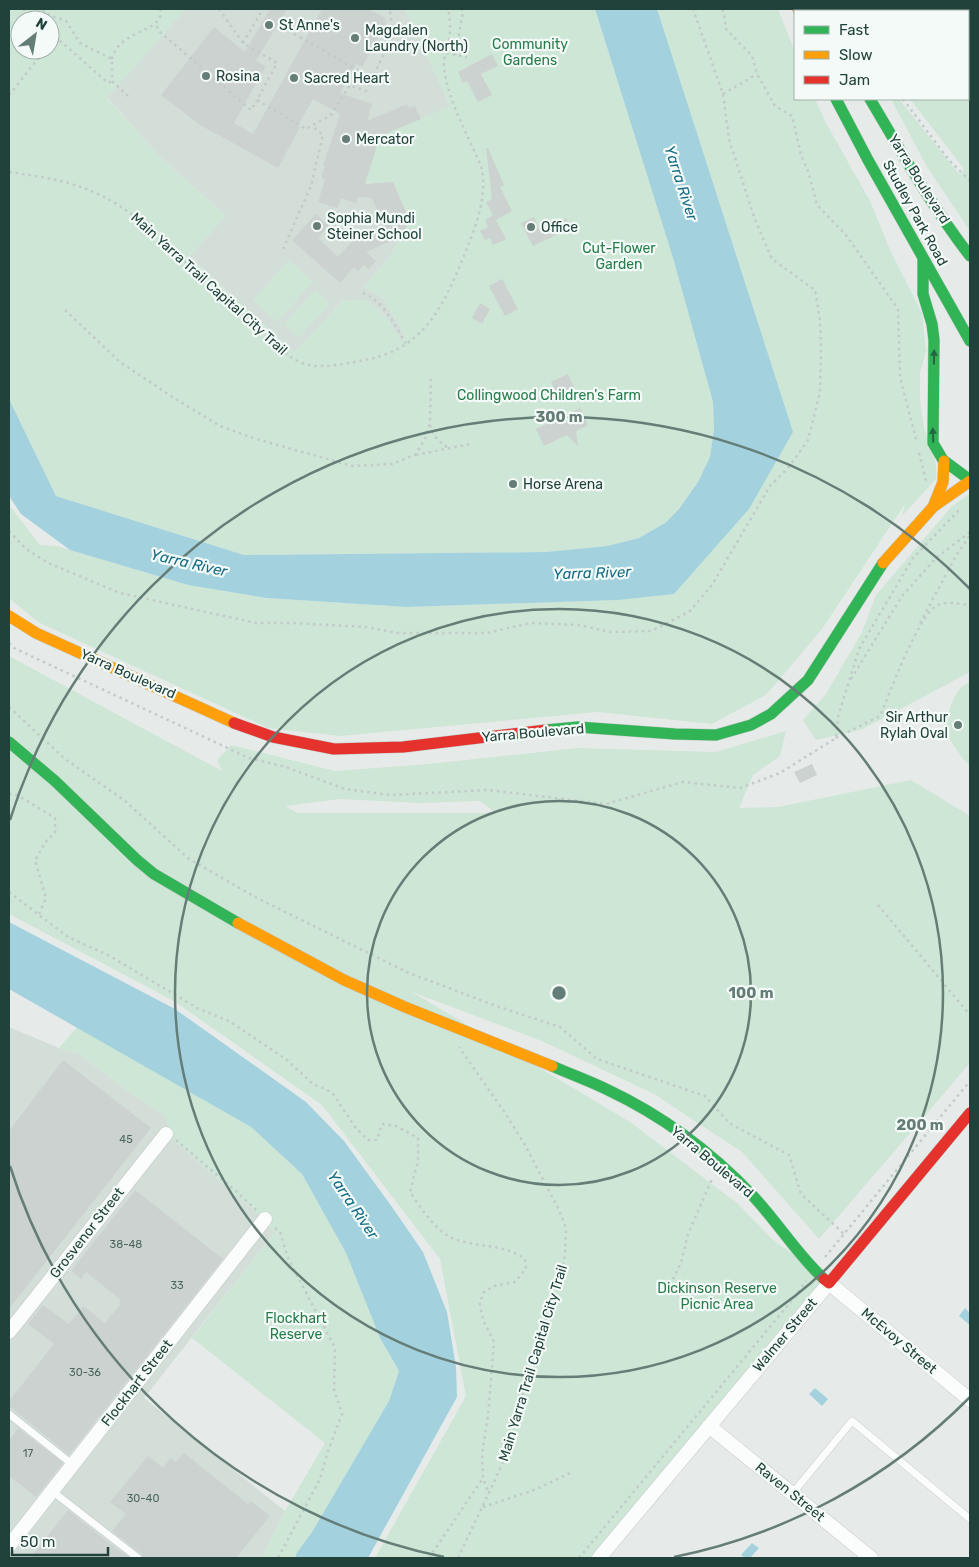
<svg xmlns="http://www.w3.org/2000/svg" width="979" height="1567" font-family="Rubik,sans-serif">
<rect width="100%" height="100%" fill="#e6ebe9"/>
<path fill="#d3ded9" d="M15,9H404L408,14L450,106L365,184L393,182L410,221L389,258L364,287L383,298L405,336L402,343L386,317L367,300L342,301L295,353L189,256L226,216L160,157L98,87L50,20Z
M9,1027L59,1048L78,1053L128,1091L165,1115L172,1139L261,1217L275,1232L144,1398L285,1511L262,1558H9Z"/>
<path fill="#cee6d6" fill-rule="evenodd" d="M9,9H186L107,98L160,157L226,216L189,257L295,352L342,301L367,300L386,317L402,342L405,336L383,298L364,287L389,258L410,221L393,182L365,184L380,136L450,106L408,14L404,9H595L673,258L713,402L714,429L710,457L698,482L679,509L665,523L639,538L607,546L546,552L244,555L56,496L9,399ZM20,20H50V50H20Z
M657,9H778L795,52V99H815L826,123L870,201L891,252L922,313L926,351L920,372V400L924,428L936,464V479L902,516L905,504L822,629L766,695L712,724L598,712L340,736L268,728L38,622L9,598V505L40,545L57,546L188,585L266,598L407,607L618,600L749,509Z
M847,9H946L945,11H848Z
M968,89L970,90V231L927,167L891,99H899L960,175L964,169L910,99H968Z
M289,260L313,282L277,322L253,300Z
M315,290L330,304L299,338L284,324Z
M970,494V672L863,729L816,740L803,720L826,694L862,632L876,595L952,506Z
M9,656L222,771L217,760L231,745L335,771L428,764L578,748L716,752L786,731L780,756L753,775L739,808L778,807L911,780L970,816V1063L819,1239L742,1152L654,1094L542,1041L412,992L630,1122L737,1203L773,1240L815,1270L829,1283L599,1558H375L466,1396L440,1259L322,1105L174,1001L9,914ZM340,799L419,803L480,801L496,813H298L285,806Z
M970,682V766L962,758L945,732C947,716 953,688 970,682Z
M77,1027L251,1127L302,1174L346,1253L380,1338L399,1371L389,1401L312,1532L296,1554V1558H262L285,1511L325,1443L192,1338L275,1232L261,1217L172,1139L164,1115L128,1091L78,1053L59,1048Z"/>
<path fill="#a3d2de" d="M595,9H657L793,432L749,509L674,594L618,600L407,607L266,598L188,585L70,550L21,514L9,496V399L56,496L244,555L546,552L607,546L639,538L665,523L679,509L698,482L710,457L714,429L713,402L673,258Z
M9,922L175,1009L306,1102L344,1141L392,1207L423,1252L447,1312L456,1367L457,1397L368,1558H296V1554L312,1532L389,1401L399,1371L380,1338L346,1253L302,1174L251,1127L9,989Z
M965,1308L970,1313V1325L959,1316Z
M815,1388L828,1399L822,1406L809,1394Z
M752,1543L759,1548L750,1558H745L741,1555Z"/>
<path fill="#ccd2d0" d="M270,9H287L256,61L266,66L234,123L253,134L322,9H368L384,17L386,23L362,67L356,64L340,93L372,104L367,121L407,104L409,108L415,106L421,119L380,136L365,184L393,182L410,221L401,237L399,236L395,242L393,240L366,252L376,261L369,269L363,265L358,271L354,267L340,283L292,240L316,214L329,226L318,238L338,257L362,231L368,236L380,231L383,223L372,198L358,197L356,203L341,198L337,208L318,202L325,179L321,178L325,166H323L340,114L313,99L298,126L300,127L278,168L200,125L161,95L214,27L245,52Z
M492,54L498,66L481,74L492,95L478,102L467,81L463,83L458,72Z
M486,148H488L504,185L500,187L512,211L496,220L506,239L493,245L490,238L485,240L480,231L488,227L485,220L493,215L486,202L492,199Z
M534,217L540,231L566,218L571,228L533,246L521,223Z
M502,279L518,309L505,316L489,286Z
M480,303L490,309L482,324L472,318Z
M568,374L574,387L557,394L551,382Z
M580,408L588,425L576,431L578,446L567,435L544,446L536,429Z
M812,764L817,775L800,783L794,772Z
M63,1060L151,1128L9,1309V1131Z
M135,1190L223,1259L69,1455L9,1406V1401L54,1344L28,1324L43,1305L69,1324L83,1306L105,1323L121,1304L119,1303L121,1300L86,1272L81,1279L71,1271Z
M18,1428L63,1463L36,1497L9,1476V1441Z
M184,1453L248,1504L251,1501L270,1516L236,1558H143L141,1554L112,1531L126,1514L110,1502L148,1456L163,1468L171,1458L176,1462Z
M68,1510L105,1540L130,1558H30Z"/>
<g fill="none" stroke-linecap="round" stroke-linejoin="round">
<g stroke="#c3c8c6" stroke-width="8">
<path id="lane" d="M9,1414L73,1465
M52,1491L138,1558
M792,1494L852,1421L970,1519"/>
</g>
<g stroke="#c3c8c6" stroke-width="15">
<path id="street" d="M9,1332L166,1134
M709,1426L871,1558
M9,1546L265,1219
M599,1558L829,1283L970,1400"/>
</g>
<g stroke="#c1c9c6" stroke-width="12">
<path id="fast" d="M836,99L868,160L970,341
M870,99C902,153 932,207 970,256
M923,258V294L932,324L934,340L933,443L943,460L970,480
M546,730L578,727L675,734L716,735L751,725L771,714L808,680L883,563
M9,742L55,781L137,860L154,874L238,923
M552,1066C570,1074 590,1081 608,1090C661,1115 711,1152 752,1195C777,1221 798,1256 824,1279"/>
</g>
<g stroke="#c1c9c6" stroke-width="12">
<path id="slow" d="M798,9L799,11
M832,9L834,11
M933,507L943,482L944,461
M883,563L933,507L970,481
M9,616L36,633L234,723
M238,923L344,980L405,1007L552,1066"/>
</g>
<g stroke="#c1c9c6" stroke-width="12">
<path id="jam" d="M234,723L273,737L334,749L403,747L546,730
M824,1279L829,1283L970,1113"/>
</g>
<path stroke="#c1cbc9" stroke-width="2.5" stroke-dasharray="2.5 4" stroke-linecap="butt" d="M23,9L36,20
M43,9L49,15L66,21L80,43L112,59V81L128,96
M161,9L160,18L155,24L160,32L251,110L257,100
M219,9L243,43L277,63L257,100L306,129L331,115L350,85L366,91L393,35L390,10L388,9
M723,9L726,29L752,56L757,74L775,106L792,116L801,155L808,171L817,205L846,235L898,309L900,377L917,443
M50,32L108,83L112,81
M294,34L354,68L372,80
M243,43L263,9
M50,44L56,38
M446,53L467,57
M455,55L463,12L462,9
M112,59C117,38 139,34 155,24
M723,94L757,74
M9,95L45,50
M903,99L949,160L970,181
M9,172C59,179 93,185 134,216C173,250 211,285 249,320C262,332 286,357 302,363C319,369 337,365 354,362C364,360 374,359 383,355C430,340 448,295 465,253C476,227 487,197 482,169C469,136 448,103 444,67C443,58 447,48 449,40C451,29 450,19 448,9
M283,249L311,186L323,135L312,126
M363,293C383,300 396,327 406,344
M65,310L120,362L174,398L220,426L253,438L352,466L392,464L415,455L425,439L430,423L431,376
M430,425C433,435 438,442 447,447
M919,453L926,481
M416,455L470,444
M9,531L26,549L48,563L120,593L256,623H293L366,627L397,633H487L530,623L580,625L610,632L651,631L689,612L712,585L770,486L789,467L808,440L820,392L821,351L820,320L815,290L772,259L754,217L729,139L723,94L693,9
M920,623L956,556L970,535
M9,643L14,648L249,758L286,767L345,789L390,795L488,790L606,804L683,782L740,788L780,773L836,738L838,717L859,649L913,558L961,508
M851,679L902,596L936,558L970,532
M9,707L65,759L124,800L189,859L257,898L409,973L499,1007L560,1027L597,1059L705,1096L729,1123L789,1155L801,1194L844,1234
M836,738L880,716C890,693 917,618 936,606C946,600 959,604 970,605
M9,794L17,795L55,818V833L47,840L35,860L46,898L39,914
M9,892L68,937L108,955L199,1009L229,1021L250,1035L287,1060L314,1085L326,1089L334,1095L355,1127L368,1140H377L382,1124L396,1126L418,1138V1161L410,1192C420,1207 436,1231 452,1238C476,1248 503,1243 525,1259L526,1268L515,1282L494,1286L483,1293L480,1304L483,1320L494,1342L488,1416L482,1454L483,1478L489,1494
M878,905L970,1015
M176,1140L238,1193L256,1210
M275,1228L280,1232L288,1258L335,1348L334,1389L342,1414L327,1454L320,1479L278,1558
M825,1257L970,1081
M670,1285L681,1263L688,1234L712,1179
M483,1507L537,1489L572,1472
M429,1558L483,1478
M458,1558L502,1465L541,1331L561,1278L565,1254L566,1228L559,1210L525,1145L505,1113L459,1047
M579,1558L797,1294L806,1281"/>
<use href="#lane" stroke="#fbfcfc" stroke-width="7"/>
<use href="#street" stroke="#fbfcfc" stroke-width="14"/>
<use href="#fast" stroke="#30b455" stroke-width="11"/>
<use href="#slow" stroke="#ff9f0a" stroke-width="11"/>
<use href="#jam" stroke="#e5322d" stroke-width="11"/>
</g>
<defs><path id="oneway-solid" d="M-6-.8H1V-3.2L6.5 0L1 3.2V.8H-6Z" transform="scale(1.25)"/></defs>
<g fill="#256442">
<use href="#oneway-solid" transform="translate(934 357) rotate(-89)"/>
<use href="#oneway-solid" transform="translate(933 435) rotate(-92)"/>
</g>
<g fill="none" stroke="#657d77" stroke-width="2.5">
<circle cx="559" cy="993" r="192"/>
<circle cx="559" cy="993" r="384"/>
<path d="M970 1397A576 576 0 0 1 674 1557M444 1557A576 576 0 0 1 10 1166M10 820A576 576 0 0 1 970 589"/>
</g>
<g fill="#657d77" stroke="#f4faf7" stroke-width="2">
<circle cx="269" cy="25" r="5"/>
<circle cx="355" cy="38" r="5"/>
<circle cx="206" cy="76" r="5"/>
<circle cx="294" cy="78" r="5"/>
<circle cx="346" cy="139" r="5"/>
<circle cx="317" cy="226" r="5"/>
<circle cx="531" cy="227" r="5"/>
<circle cx="513" cy="484" r="5"/>
<circle cx="958" cy="725" r="5"/>
</g>
<g text-anchor="middle" dominant-baseline="central" stroke-width="4.5" stroke-linejoin="round" paint-order="stroke">
<g font-size="11" fill="#4c6760">
<text x="126" y="1139">45</text>
<text x="126" y="1244">38-48</text>
<text x="177" y="1285">33</text>
<text x="85" y="1372">30-36</text>
<text x="28" y="1453">17</text>
<text x="143" y="1498">30-40</text>
</g>
<g font-size="14" fill="#20423a" stroke="#f4faf7" text-anchor="start">
<text x="279" y="25">St Anne's</text>
<text x="365" y="30">Magdalen<tspan x="365" dy="16">Laundry (North)</tspan></text>
<text x="216" y="76">Rosina</text>
<text x="304" y="78">Sacred Heart</text>
<text x="356" y="139">Mercator</text>
<text x="327" y="218">Sophia Mundi<tspan x="327" dy="16">Steiner School</tspan></text>
<text x="541" y="227">Office</text>
<text x="523" y="484">Horse Arena</text>
<text x="948" y="717" text-anchor="end">Sir Arthur<tspan x="948" dy="16">Rylah Oval</tspan></text>
</g>
<g font-size="14" fill="#267d4b" stroke="#f4faf7">
<text x="530" y="44">Community<tspan x="530" dy="16">Gardens</tspan></text>
<text x="619" y="248">Cut-Flower<tspan x="619" dy="16">Garden</tspan></text>
<text x="549" y="395">Collingwood Children's Farm</text>
<text x="717" y="1288">Dickinson Reserve<tspan x="717" dy="16">Picnic Area</tspan></text>
<text x="296" y="1318">Flockhart<tspan x="296" dy="16">Reserve</tspan></text>
</g>
<g font-size="14" fill="#20423a" stroke="#f4faf7">
<text transform="translate(919 179) rotate(58)">Yarra Boulevard</text>
<text transform="translate(915 213) rotate(61)">Studley Park Road</text>
<text transform="translate(209 284) rotate(42)">Main Yarra Trail Capital City Trail</text>
<text transform="translate(128 674) rotate(24)">Yarra Boulevard</text>
<text transform="translate(533 733) rotate(-5)">Yarra Boulevard</text>
<text transform="translate(712 1162) rotate(40)">Yarra Boulevard</text>
<text transform="translate(87 1233) rotate(-52)">Grosvenor Street</text>
<text transform="translate(785 1335) rotate(-50)">Walmer Street</text>
<text transform="translate(899 1341) rotate(40)">McEvoy Street</text>
<text transform="translate(533 1363) rotate(-73)">Main Yarra Trail Capital City Trail</text>
<text transform="translate(137 1383) rotate(-52)">Flockhart Street</text>
<text transform="translate(790 1492) rotate(39)">Raven Street</text>
</g>
<g font-size="15" font-style="italic" fill="#146d85" stroke="#f4faf7">
<text transform="translate(681 183) rotate(72)">Yarra River</text>
<text transform="translate(189 563) rotate(13)">Yarra River</text>
<text transform="translate(592 573) rotate(-2)">Yarra River</text>
<text transform="translate(353 1205) rotate(56)">Yarra River</text>
</g>
</g>
<circle cx="559" cy="993" r="8" fill="#657d77" stroke="#f4faf7" stroke-width="2.5"/>
<g font-size="15" text-anchor="middle" font-weight="bold" fill="#657d77" stroke="#f4faf7" stroke-width="4.5" stroke-linejoin="round" paint-order="stroke">
<text x="559" y="422">300 m</text>
<text x="751" y="998">100 m</text>
<text x="920" y="1130">200 m</text>
</g>
<rect width="979" height="1567" fill="none" stroke="#20423a" stroke-width="20"/>
<rect x="794" y="10" width="175" height="90" fill="#f4faf7" stroke="#9fb0ab"/>
<rect x="804" y="26" width="25" height="8" fill="#30b455" stroke="#9fb0ab"/>
<text x="839" y="35" font-size="15" fill="#20423a">Fast</text>
<rect x="804" y="51" width="25" height="8" fill="#ff9f0a" stroke="#9fb0ab"/>
<text x="839" y="60" font-size="15" fill="#20423a">Slow</text>
<rect x="804" y="76" width="25" height="8" fill="#e5322d" stroke="#9fb0ab"/>
<text x="839" y="85" font-size="15" fill="#20423a">Jam</text>
<g transform="translate(35 35) rotate(31)"><circle r="24" fill="#f4faf7" stroke="#9fb0ab"/>
<path d="M0-4L9 19L0 12L-9 19Z" fill="#657d77"/>
<text y="-8" font-size="14" font-weight="bold" text-anchor="middle" fill="#20423a">N</text>
</g>
<path d="M12 1547v8h96v-8" fill="none" stroke="#20423a" stroke-width="2.5"/>
<text x="20" y="1547" font-size="15" fill="#20423a" stroke="#f4faf7" stroke-width="4" paint-order="stroke">50 m</text>
</svg>
